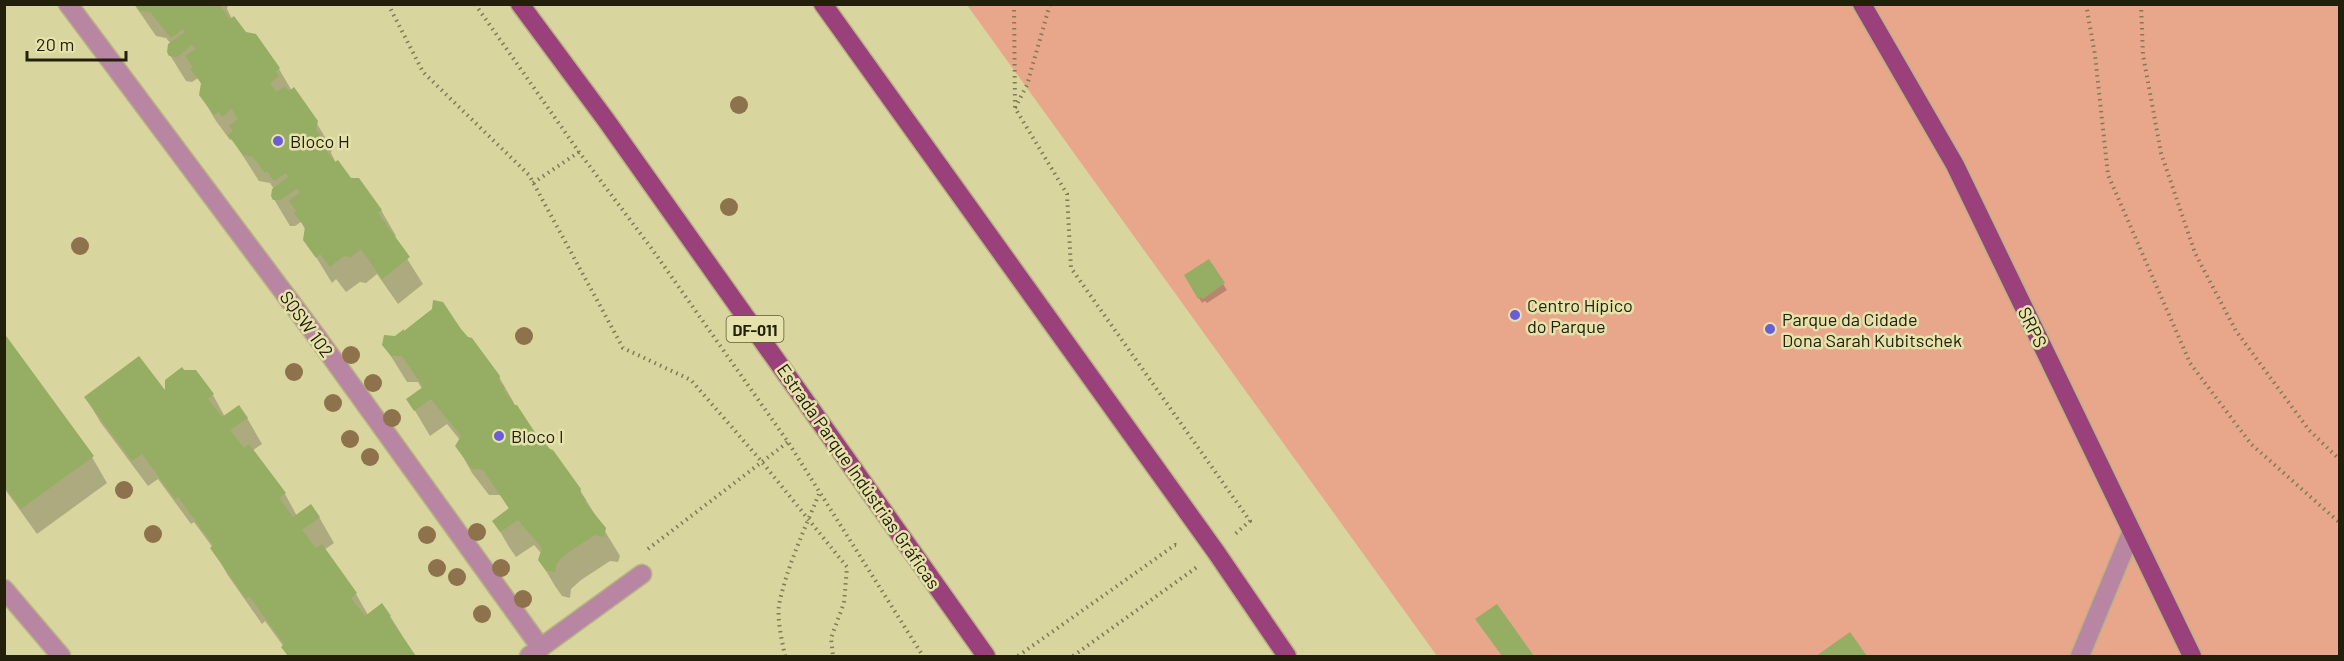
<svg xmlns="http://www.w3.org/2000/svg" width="2344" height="661" font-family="Barlow,sans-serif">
<rect width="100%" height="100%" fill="#d9d59f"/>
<path fill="#e8a78b" d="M967,5H2339V656H1437Z"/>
<path fill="#0003" d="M134,4H228L227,9L232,19L279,69L292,91L316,122L332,149L331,153L336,163L381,210L396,236L394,238L423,284L398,304L377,274L366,283L360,282L346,292L336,279L332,283L305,239L306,231L301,222L295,226H290L272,196L274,189L270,183L259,181L232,139L230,140L216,121L200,94L202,85L198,78L192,82L186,81L168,52L171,44L166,38L156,36Z
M1208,261L1227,290L1207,303L1205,301L1202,303L1186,276Z
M459,330L499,377L514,403V406L541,445L580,490L620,556L618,562L610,561L581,580L571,589L570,598L562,596L555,586L539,559L541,553L534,545L516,557L509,547L494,521L510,510L500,495H489L472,473L457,446L460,440L447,424L430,436L408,399L422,389L418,382H407L384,345L395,337Z
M4,335L92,457L107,483L37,534L4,488Z
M166,394L213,395L225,417L247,418L262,444L252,451L285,494L297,516L319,517L334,543L324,550L356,594L368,615L390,616L415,656H288L284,647L265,621L262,624L227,574L213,548L194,522L191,524L158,479L148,486L101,423L86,398Z
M1850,634L1866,656H1818Z"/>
<path fill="#95ae63" d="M135,5H223L220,6L230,19L234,16L246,32L256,34L280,68L276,71L279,76L270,83L276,92L285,86L289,91L294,87L318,121L316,130L329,147L325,149L335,162L338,160L351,178H359L382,210L378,213L410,257L382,279L361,249L351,257L344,256L330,267L320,254L316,258L303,240L305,227L294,213L296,211L289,201L300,192L297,189L280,200H273L271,196L272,189L288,177L286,173L274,181L267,171L265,173L253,157L243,155L228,135L233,131L229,126L238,119L232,109L222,117L219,112L214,115L199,95L201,83L190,69L193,67L185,56L195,49L192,45L177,57L169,56L167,52L168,44L185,32L183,29L171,38L150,12L140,11Z
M1209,259L1225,283L1203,299L1201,297L1198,299L1184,275Z
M433,300L443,302L461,329L468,337L472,338L500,376L499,381L505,388L504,390L515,405H517L542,443L543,441L550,449L553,450L581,489L580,493L586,500L585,502L606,528L604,537L595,535L566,554L557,563L555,572L546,571L538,560L542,548L518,520L500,532L492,521L509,508L483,470L472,469L455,446L461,436L431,399L414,411L406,399L423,387L402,356H391L382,345L384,335L395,336L404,329V331L432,309Z
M4,333L94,456L21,509L4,486Z
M139,356L165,390V380L182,367L184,370H196L214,394L208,399L222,417L239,405L248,418L230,430L244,448L249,444L286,493L279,498L293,517L311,504L320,517L302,530L316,548L322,544L357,593L351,598L365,616L382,603L391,616L389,617L416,656H288L281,647L284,644L249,596L246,599L210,548L213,545L178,497L175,499L142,454L132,461L84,397Z
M1497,604L1534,656H1502L1475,619Z
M1850,632L1867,656H1816Z"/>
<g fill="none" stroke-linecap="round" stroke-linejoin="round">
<g stroke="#b8b484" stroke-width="21">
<path id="minor" d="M68,4L317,337L541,648
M4,589L61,656
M529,656L642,574
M2080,656L2131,533"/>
</g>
<g stroke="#b8b484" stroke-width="21">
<path id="major" d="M520,4L606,120L986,656
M823,4L1216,552L1287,656
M1862,4L1955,165L2192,656"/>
</g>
<path stroke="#7e7b55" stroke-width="4" stroke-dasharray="1.5 4.5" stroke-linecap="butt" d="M388,4L423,72L529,175L623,348L691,380L762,462L847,567L844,603L831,638L833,656
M475,4L579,152L652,249L788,442L923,656
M1014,4L1015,108L1067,194L1071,268L1250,521L1234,535
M2086,4L2095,55L2108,175L2190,363L2251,444L2340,523
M2141,4L2143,55L2161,153L2195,253L2236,331L2309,430L2340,460
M1015,108L1027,85L1050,4
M533,183L579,152
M648,549L788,442
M785,656C782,640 777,621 779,605C786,569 805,528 819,494
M1018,656L1175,545L1180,546
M1073,656L1197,567"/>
<use href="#minor" stroke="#b885a2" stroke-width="18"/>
<use href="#major" stroke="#9a407a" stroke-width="18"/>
</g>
<g fill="#8e724c">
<circle cx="739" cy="105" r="9"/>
<circle cx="729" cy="207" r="9"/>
<circle cx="80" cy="246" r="9"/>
<circle cx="524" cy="336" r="9"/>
<circle cx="351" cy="355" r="9"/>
<circle cx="294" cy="372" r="9"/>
<circle cx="373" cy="383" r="9"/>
<circle cx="333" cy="403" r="9"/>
<circle cx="392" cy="418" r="9"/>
<circle cx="350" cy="439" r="9"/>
<circle cx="370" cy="457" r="9"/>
<circle cx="124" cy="490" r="9"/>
<circle cx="477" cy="532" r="9"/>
<circle cx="153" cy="534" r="9"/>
<circle cx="427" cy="535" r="9"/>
<circle cx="437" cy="568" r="9"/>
<circle cx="501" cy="568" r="9"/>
<circle cx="457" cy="577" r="9"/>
<circle cx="523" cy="599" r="9"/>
<circle cx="482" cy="614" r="9"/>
</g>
<g fill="#6a5dd7" stroke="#e6e2ab" stroke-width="2">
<circle cx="278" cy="141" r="6"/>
<circle cx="1515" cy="315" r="6"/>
<circle cx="1770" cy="329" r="6"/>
<circle cx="499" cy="436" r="6"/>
</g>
<g text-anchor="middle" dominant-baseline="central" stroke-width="5" stroke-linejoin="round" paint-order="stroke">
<rect fill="#e6e2ab" stroke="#5d5a3b" stroke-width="1.5" x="726.5" y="316" width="57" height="26" rx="4.5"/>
<g font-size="16" font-weight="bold" fill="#22200b">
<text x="755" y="329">DF-011</text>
</g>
<g font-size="18" fill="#22200b" stroke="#e6e2ab" text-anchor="start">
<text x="290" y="141">Bloco H</text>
<text x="1527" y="305">Centro Hípico<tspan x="1527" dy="21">do Parque</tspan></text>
<text x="1782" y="319">Parque da Cidade<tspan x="1782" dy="21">Dona Sarah Kubitschek</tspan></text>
<text x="511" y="436">Bloco I</text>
</g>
<g font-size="18" fill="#22200b" stroke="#e6e2ab">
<text transform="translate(307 324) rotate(54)">SQSW 102</text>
<text transform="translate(2033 327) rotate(64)">SRPS</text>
<text transform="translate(859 476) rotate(55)">Estrada Parque Indústrias Gráficas</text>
</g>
</g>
<rect width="2344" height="661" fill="none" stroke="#22200b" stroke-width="12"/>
<path d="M27 51v9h99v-9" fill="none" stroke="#22200b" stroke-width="3"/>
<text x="36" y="51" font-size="18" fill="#22200b" stroke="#e6e2ab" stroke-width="4.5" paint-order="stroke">20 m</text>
</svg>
